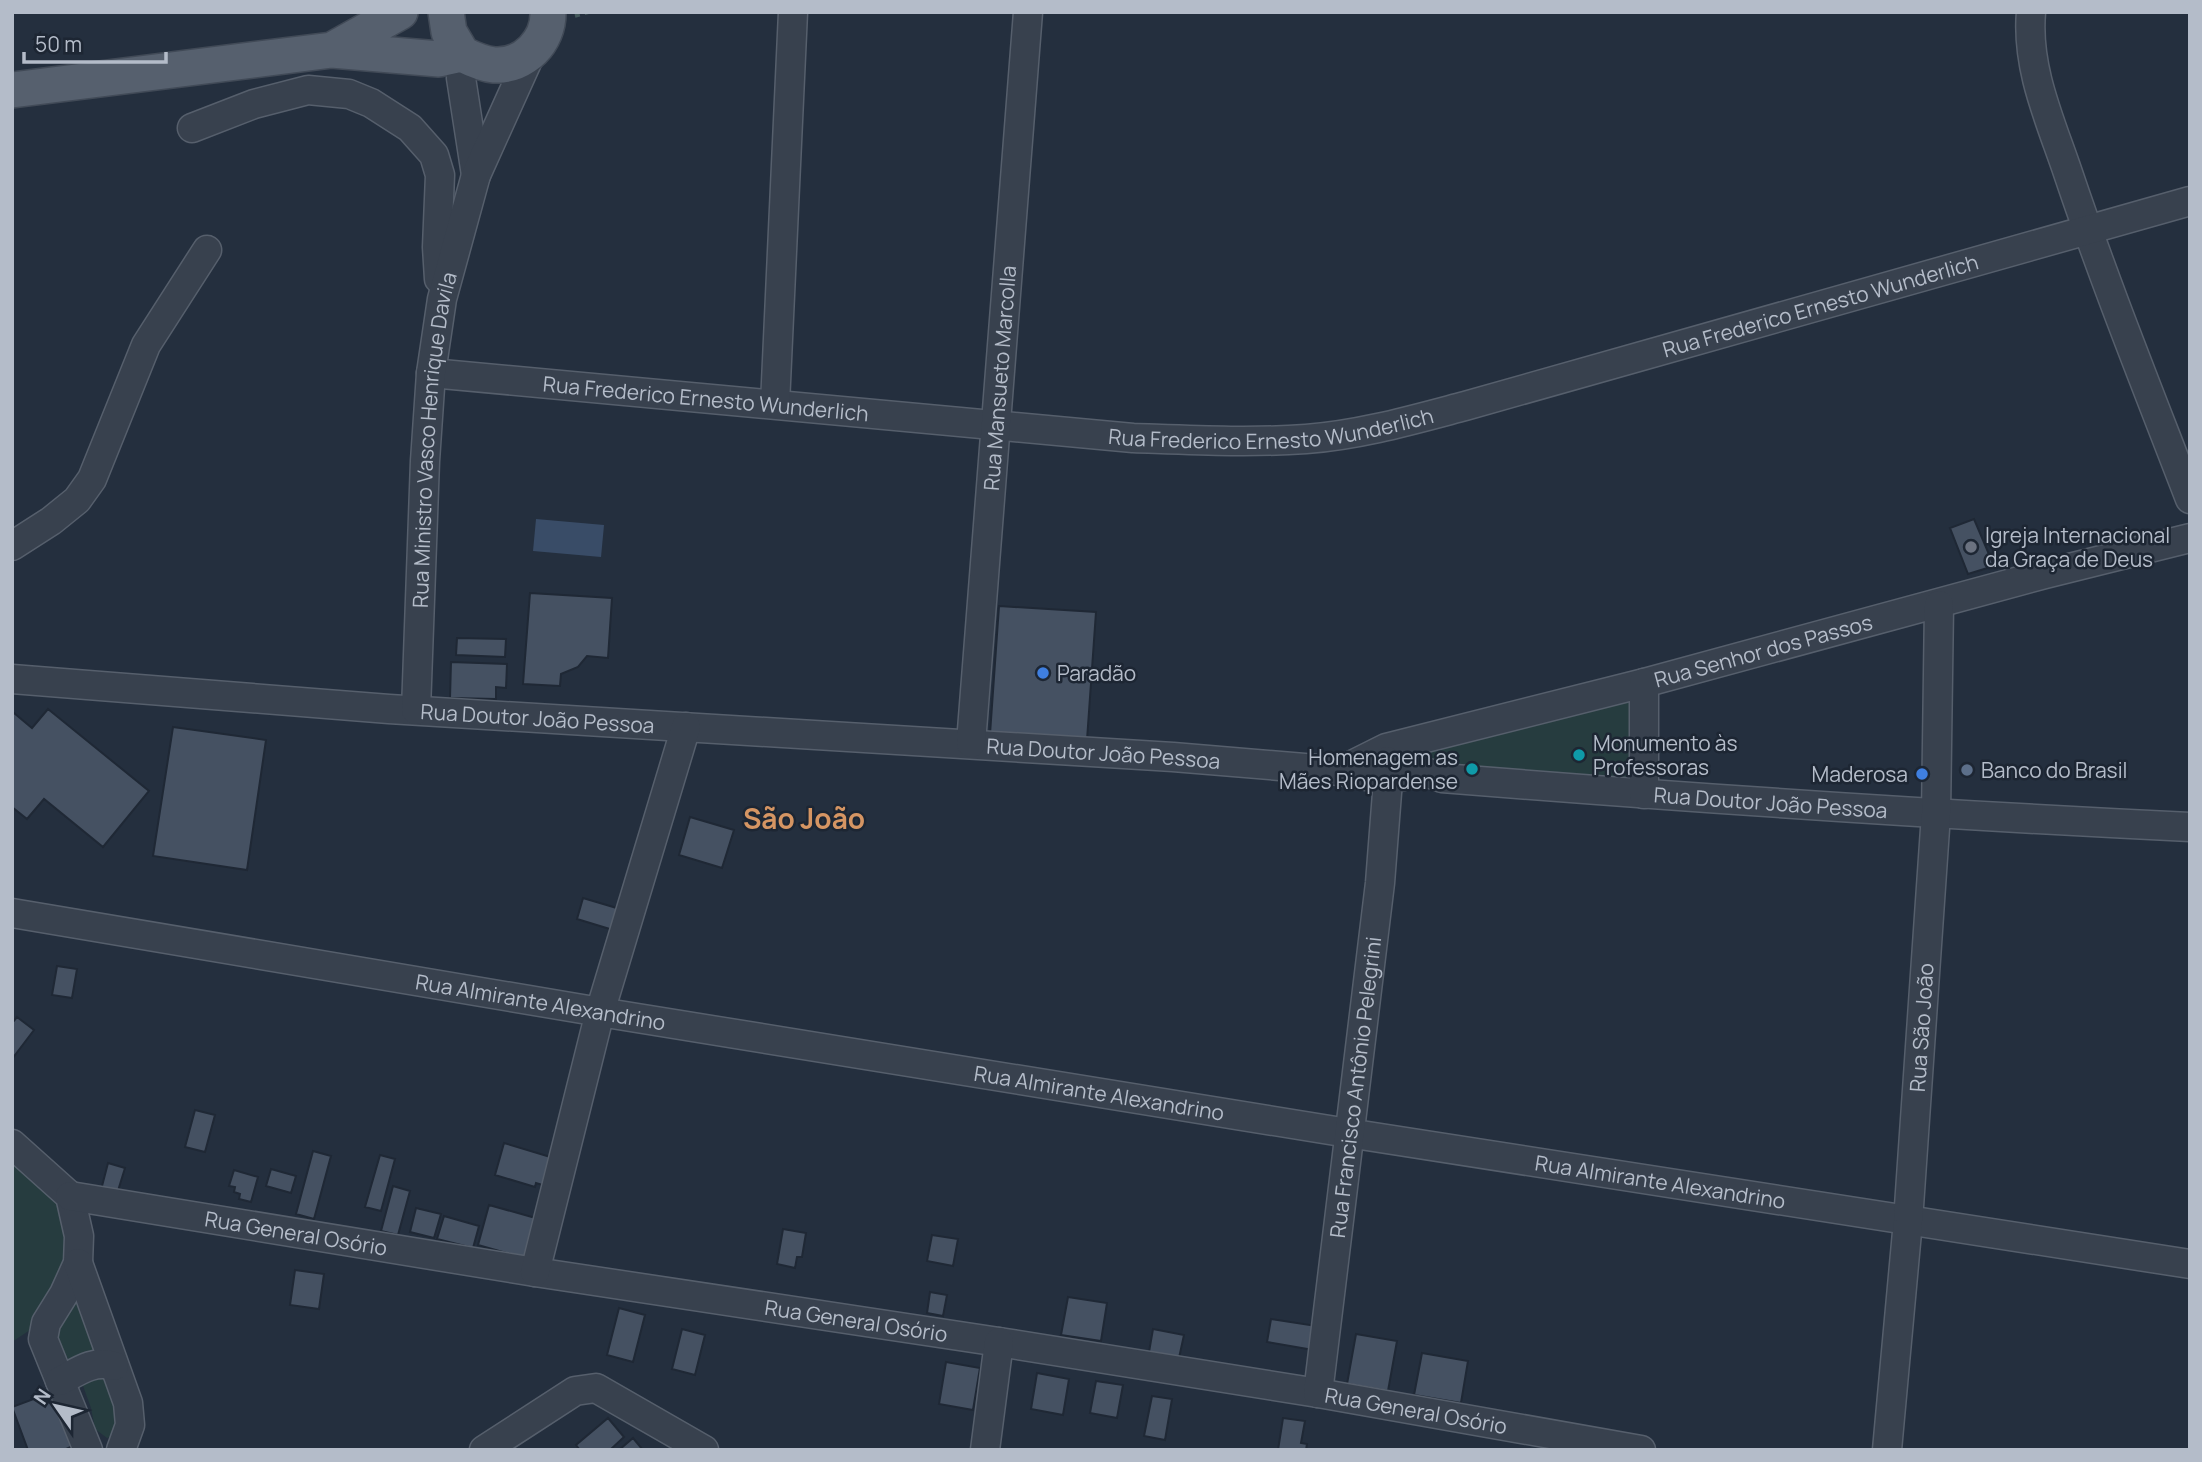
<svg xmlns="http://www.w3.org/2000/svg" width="2202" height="1462" font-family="Manrope,sans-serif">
<rect width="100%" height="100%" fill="#242f3e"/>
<path fill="#263c3f" d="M1644,685L1643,793L1423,770L1417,742Z
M12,1155L61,1204L68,1224L65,1267L36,1326L12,1342Z
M81,1293L104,1356L69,1360L50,1328Z
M102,1372L119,1406L115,1436L107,1438L95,1429L91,1408L82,1383Z"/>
<path fill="#394c67" d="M536,519L604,525L601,557L533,551Z"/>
<path fill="#455162" stroke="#1f2835" stroke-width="2" d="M1974,519L1994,566L1968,574L1950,528Z
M530,593L612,598L608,658L587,656L578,667L561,674L560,686L523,684Z
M999,606L1096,612L1087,740L990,734Z
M457,638L506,639L505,657L456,655Z
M451,662L507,664L506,688L496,687V699L450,698Z
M48,709L149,791L103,847L44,799L27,819L12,807V715L14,713L32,728Z
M173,727L266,740L247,870L153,856Z
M690,817L734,830L722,868L679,855Z
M583,898L620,909L613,930L577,919Z
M57,966L77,969L72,998L52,995Z
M17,1017L34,1030L12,1059V1023Z
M195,1110L215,1115L205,1152L185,1147Z
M504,1143L557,1159L549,1187L536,1183L535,1187L495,1175Z
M313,1151L331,1156L314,1219L296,1214Z
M380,1155L395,1159L381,1211L365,1207Z
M108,1163L125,1168L117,1194L101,1190Z
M271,1169L296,1176L291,1193L266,1186Z
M234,1170L258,1177L251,1202L239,1199L240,1194L234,1192L235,1187L229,1186Z
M393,1186L410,1191L398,1235L381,1231Z
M489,1205L539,1219L528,1259L478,1245Z
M416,1208L441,1214L434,1238L410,1232Z
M444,1216L479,1226L473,1248L437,1239Z
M783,1229L806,1233L802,1257H797L795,1268L777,1264Z
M932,1235L958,1239L953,1266L927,1261Z
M295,1270L324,1274L319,1309L290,1305Z
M930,1292L947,1295L943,1316L927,1313Z
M1068,1297L1107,1303L1101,1341L1061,1335Z
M619,1308L645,1315L633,1362L607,1355Z
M1271,1319L1323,1327L1319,1351L1267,1342Z
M682,1329L705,1335L695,1375L672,1369Z
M1153,1329L1184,1335L1179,1358L1149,1352Z
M1356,1334L1397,1341L1388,1391L1347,1384Z
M1422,1353L1468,1361L1461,1403L1414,1395Z
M946,1362L980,1368L973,1410L939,1404Z
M1037,1373L1069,1379L1063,1415L1031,1409Z
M1096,1381L1123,1385L1117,1418L1090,1413Z
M55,1391L75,1445L64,1450H28L12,1407Z
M1152,1396L1172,1399L1165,1440L1144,1436Z
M608,1418L624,1437L610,1450H580L576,1445Z
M1283,1418L1305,1421L1301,1443L1307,1444L1306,1450H1278Z
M633,1438L643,1450H619Z"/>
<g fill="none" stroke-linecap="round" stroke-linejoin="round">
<g stroke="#565f6c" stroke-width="31">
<g id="minor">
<path d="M2031,12C2026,68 2050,120 2068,173C2105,283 2148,390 2190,499"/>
<path d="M468,57L462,67L461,78L476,175"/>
<path d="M192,128L254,104L308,90L349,94L371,103L410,128L434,155L440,175L437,247L439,279"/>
<path id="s1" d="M431,373L1133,438C1191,440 1248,443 1306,439C1360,435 1412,420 1465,406L2190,201"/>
<path d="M775,404L793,12"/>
<path d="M12,546L51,521L77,500L92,479L146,345L207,250"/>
<path id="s2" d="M12,679L389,709L1173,757L1340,771L1388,780L1423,771L1442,778C1691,798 1940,815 2190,827"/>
<path id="s3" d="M416,710L425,461L431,373L442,299L476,175L532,51"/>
<path id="s4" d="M971,743L1028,12"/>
<path id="s5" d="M1340,771L1386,748L1644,683L2045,574L2190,538"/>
<path d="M1644,794V683"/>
<path id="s6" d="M12,913L600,1012L1348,1133L2190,1264"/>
<path d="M12,1144L70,1196L79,1236L78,1263L64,1294L46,1323L43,1339L88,1450"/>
<path id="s7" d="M70,1196L535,1272L999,1342L1318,1393L1641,1450"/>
<path d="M78,1263L128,1403L130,1425L121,1450"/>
<path d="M535,1272L600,1012L686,727"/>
<path d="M60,1381C77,1372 94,1359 114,1366"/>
<path id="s8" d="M1318,1393L1380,883L1388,780L1387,761"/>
<path d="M484,1450L575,1391L596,1388L704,1450"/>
<path d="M985,1450L999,1342"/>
<path id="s9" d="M1887,1450L1908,1221L1936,814L1939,605"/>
</g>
</g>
<g stroke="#414a57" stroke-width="38">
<path id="major" d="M446,12L449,32L462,54C472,59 483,64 494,65C524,67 549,41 548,12
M332,50L400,12
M12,90L332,50L439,59L462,54"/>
</g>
<path stroke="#44595c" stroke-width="3.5" stroke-dasharray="5 5" stroke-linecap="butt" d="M676,12H727
M575,16L590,12"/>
<use href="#minor" stroke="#38414e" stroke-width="28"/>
<use href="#major" stroke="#56606e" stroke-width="35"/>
</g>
<circle fill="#6b7280" stroke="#1d2633" stroke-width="2.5" cx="1971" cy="547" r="7"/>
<g fill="#3f7fe0" stroke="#1d2633" stroke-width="2.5">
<circle cx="1043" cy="673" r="7"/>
<circle cx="1922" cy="774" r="7"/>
</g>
<g fill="#0f9aa8" stroke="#1d2633" stroke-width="2.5">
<circle cx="1579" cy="755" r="7"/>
<circle cx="1472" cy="769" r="7"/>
</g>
<circle fill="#5c6f8a" stroke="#1d2633" stroke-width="2.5" cx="1967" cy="770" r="7"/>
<g text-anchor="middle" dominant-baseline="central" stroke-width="5" stroke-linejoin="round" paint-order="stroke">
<g font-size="21" fill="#b4bcc9" stroke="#1d2633">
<text stroke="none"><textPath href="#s1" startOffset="1410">Rua Frederico Ernesto Wunderlich</textPath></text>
<text stroke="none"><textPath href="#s4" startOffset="366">Rua Mansueto Marcolla</textPath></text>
<text stroke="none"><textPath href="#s1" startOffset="276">Rua Frederico Ernesto Wunderlich</textPath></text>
<text stroke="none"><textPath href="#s1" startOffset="844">Rua Frederico Ernesto Wunderlich</textPath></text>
<text stroke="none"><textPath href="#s3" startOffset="271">Rua Ministro Vasco Henrique Davila</textPath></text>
<text stroke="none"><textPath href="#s5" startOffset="441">Rua Senhor dos Passos</textPath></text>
<text stroke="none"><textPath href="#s2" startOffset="527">Rua Doutor João Pessoa</textPath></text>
<text stroke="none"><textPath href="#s2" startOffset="1094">Rua Doutor João Pessoa</textPath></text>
<text stroke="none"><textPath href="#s2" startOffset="1766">Rua Doutor João Pessoa</textPath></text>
<text stroke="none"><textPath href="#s6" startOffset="536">Rua Almirante Alexandrino</textPath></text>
<text stroke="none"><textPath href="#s9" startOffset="424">Rua São João</textPath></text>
<text stroke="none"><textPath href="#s8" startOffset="308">Rua Francisco Antônio Pelegrini</textPath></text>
<text stroke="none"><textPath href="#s6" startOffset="1102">Rua Almirante Alexandrino</textPath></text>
<text stroke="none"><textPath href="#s6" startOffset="1670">Rua Almirante Alexandrino</textPath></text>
<text stroke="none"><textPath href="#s7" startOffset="229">Rua General Osório</textPath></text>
<text stroke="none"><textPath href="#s7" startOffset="796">Rua General Osório</textPath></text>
<text stroke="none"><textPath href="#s7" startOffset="1363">Rua General Osório</textPath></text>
</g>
<g font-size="21" fill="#b4bcc9" stroke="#1d2633" text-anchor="start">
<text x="1985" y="535">Igreja Internacional<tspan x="1985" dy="24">da Graça de Deus</tspan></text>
<text x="1057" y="673">Paradão</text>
<text x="1593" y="743">Monumento às<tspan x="1593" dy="24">Professoras</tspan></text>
<text x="1458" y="757" text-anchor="end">Homenagem as<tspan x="1458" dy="24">Mães Riopardense</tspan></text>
<text x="1981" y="770">Banco do Brasil</text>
<text x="1908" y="774" text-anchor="end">Maderosa</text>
</g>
<g font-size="28" font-weight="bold" fill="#d59563" stroke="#1d2633">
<text x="804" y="818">São João</text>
</g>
</g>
<rect width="2202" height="1462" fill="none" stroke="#b4bcc9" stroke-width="28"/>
<g transform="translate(56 1406) rotate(304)" stroke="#1d2633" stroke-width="5" paint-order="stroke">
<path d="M0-5L12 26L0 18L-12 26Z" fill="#b4bcc9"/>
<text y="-10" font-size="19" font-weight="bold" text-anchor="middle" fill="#b4bcc9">N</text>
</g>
<path d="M24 52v10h142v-10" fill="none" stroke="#b4bcc9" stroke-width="3.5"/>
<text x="35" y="52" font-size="21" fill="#b4bcc9" stroke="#1d2633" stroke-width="5" paint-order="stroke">50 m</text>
</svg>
